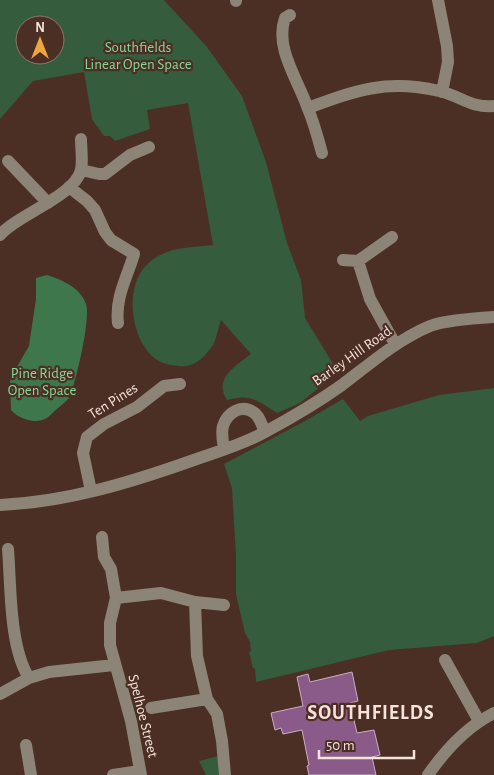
<svg xmlns="http://www.w3.org/2000/svg" width="494" height="775" font-family="'Alegreya Sans',sans-serif">
<rect width="100%" height="100%" fill="#4c2f24"/>
<path fill="#345c3d" fill-rule="evenodd" d="M0,0H164L207,47L242,96L266,162L287,243L301,280L305,318L338,372L300,403L277,413C258,401 250,393 227,400C213,378 236,366 251,354L221,320C218,327 217,338 213,345C205,357 194,368 179,366C168,365 159,363 151,355C129,333 124,281 151,261C169,246 191,248 213,245L188,103L147,110L150,129L115,141L110,136H104L92,119L84,72L33,81L0,119ZM25,25H55V55H25Z
M494,388V636L477,643L389,650L256,682L255,669L253,668L249,652L251,651L250,642L245,633L236,594V556L232,488L224,464L305,421L343,399L360,421L368,416L439,395Z
M219,756L222,775H206L199,761Z"/>
<path fill="#3f774d" d="M47,275C62,280 80,287 86,304C91,318 76,383 69,398C66,402 61,405 57,409C53,412 48,419 42,420C31,423 18,418 11,410L10,379L29,346L36,299V278Z"/>
<path fill="#8a5b88" stroke="#c9aec7" d="M352,672L358,701L350,703L357,733L374,730L380,755L372,757L376,775H309L307,766L309,765L302,730L283,734L281,728L275,730L271,713L303,706L297,677L308,674L310,682Z"/>
<g fill="none" stroke-linecap="round" stroke-linejoin="round">
<path stroke="#8b8477" stroke-width="12" d="M236,0V1
M438,0L447,46L448,62L442,92
M290,15L285,18C274,48 299,81 308,109C314,123 318,138 322,153
M308,108C357,90 387,79 439,91C461,96 470,108 494,106
M8,161L48,203
M81,170L99,174H105L130,155L149,147
M69,187L87,201L95,210L105,232L111,240L134,254C127,278 115,297 118,323
M0,235C18,214 74,197 81,170C83,161 81,148 81,139
M392,237L358,261L370,299L395,344
M343,260L358,261
M224,449C223,442 221,433 223,426C227,413 241,404 253,412C260,416 262,426 265,432
M91,491L83,453L87,437L104,424L137,407L164,386L180,384
M0,505C66,502 129,483 191,461C216,452 242,445 265,432C291,418 318,402 342,385C371,363 397,340 430,326C446,320 477,318 494,317
M102,537L104,557L111,569L116,598
M8,549C11,586 9,646 29,678
M195,602L197,656L207,699L217,714L222,741L225,775
M445,660L479,721
M0,694L29,678L49,672L114,665
M151,708L207,699
M26,745L31,775
M113,775L140,771
M141,775L131,721L110,645V623L116,598L161,593L195,602L224,605
M428,775C446,749 466,727 494,713"/>
</g>
<g text-anchor="middle" dominant-baseline="central" stroke-width="4.5" stroke-linejoin="round" paint-order="stroke">
<g font-size="15" fill="#85d698" stroke="#4c2f24">
<text x="138" y="47">Southfields<tspan x="138" dy="17">Linear Open Space</tspan></text>
<text x="42" y="373">Pine Ridge<tspan x="42" dy="17">Open Space</tspan></text>
</g>
<g font-size="15" fill="#f5e2da" stroke="#4c2f24">
<text transform="translate(352 356) rotate(-35)">Barley Hill Road</text>
<text transform="translate(113 401) rotate(-32)">Ten Pines</text>
<text transform="translate(143 716) rotate(76)">Spelhoe Street</text>
</g>
<g font-size="20" font-weight="bold" letter-spacing="1" fill="#f5e2da" stroke="#4c2f24">
<text x="371" y="713">SOUTHFIELDS</text>
</g>
</g>
<g transform="translate(40 40)"><circle r="24" fill="#4c2f24" stroke="#90776d"/>
<path d="M0-4L9 19L0 12L-9 19Z" fill="#f0a63f"/>
<text y="-8" font-size="14" font-weight="bold" text-anchor="middle" fill="#f5e2da">N</text>
</g>
<path d="M319 750v8h95v-8" fill="none" stroke="#f5e2da" stroke-width="2.5"/>
<text x="326" y="750" font-size="15" fill="#f5e2da" stroke="#4c2f24" stroke-width="4" paint-order="stroke">50 m</text>
</svg>
